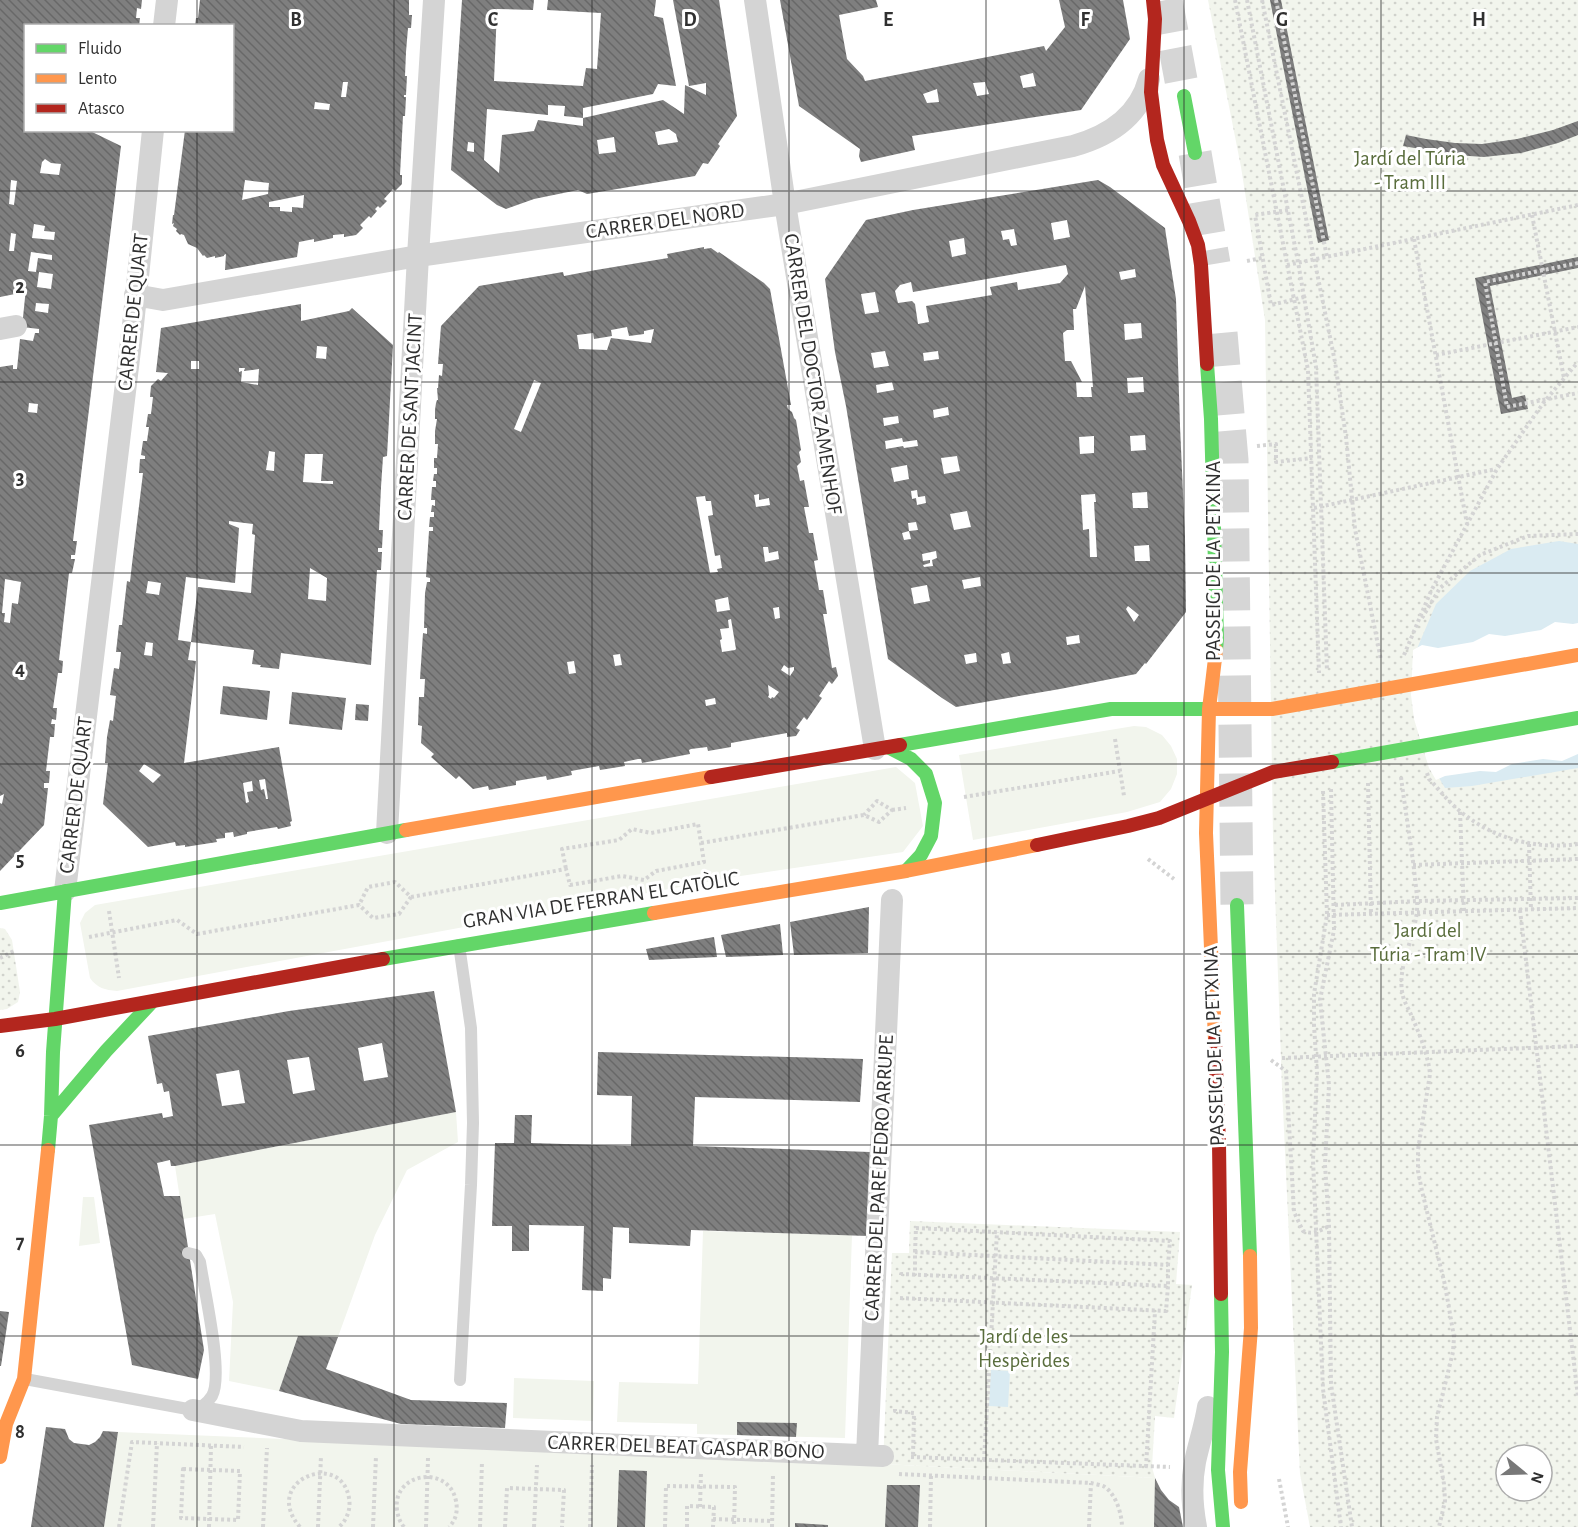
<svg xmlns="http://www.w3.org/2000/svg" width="1578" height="1527" font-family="'Alegreya Sans',sans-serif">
<defs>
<pattern id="park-dots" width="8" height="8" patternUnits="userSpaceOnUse" patternTransform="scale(1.5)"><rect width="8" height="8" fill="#f2f5ed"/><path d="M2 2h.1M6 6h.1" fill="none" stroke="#d0d2cc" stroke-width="1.8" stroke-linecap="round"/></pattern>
<pattern id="building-back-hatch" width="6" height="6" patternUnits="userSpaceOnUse" patternTransform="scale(1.5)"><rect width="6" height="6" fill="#7f7f7f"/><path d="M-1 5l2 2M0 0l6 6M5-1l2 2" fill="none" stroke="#686868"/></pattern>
</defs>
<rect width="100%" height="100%" fill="#fff"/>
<path fill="#f2f5ed" d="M1134,726L1146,727L1162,735L1171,746L1177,759V774L1171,789L1160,802L1127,812L973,840L959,755Z
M896,767L915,783L923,826L903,852L734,877L117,991C105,990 97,988 90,978L80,923L85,913L95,905Z
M456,1112L458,1142L407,1170L375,1235L338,1337L298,1336L279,1391L229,1381L233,1302L215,1214L183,1219L175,1166Z
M83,1197H94L100,1243L79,1246Z
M703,1231L852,1235L845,1438L697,1434V1424L617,1422L619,1382L698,1384Z
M514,1378L594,1381L593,1421L513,1418Z
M118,1432L883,1464L1155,1478V1527H104Z"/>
<path fill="url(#park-dots)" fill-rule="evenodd" d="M1208,0H1578V1527H1310L1300,1474L1282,1087L1273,837L1265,320L1241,167ZM1506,1455H1542V1491H1506Z
M0,928L5,929L12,940L20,992L18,1002L7,1009L0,1010Z
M910,1221L1180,1232L1176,1284L1192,1285L1174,1418L1155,1416L1152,1467L1155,1478L883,1464L892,1253H909Z"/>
<path fill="#daebf2" d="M1559,541L1578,544V768L1472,786L1445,788L1432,766L1416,651L1436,604L1470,571L1511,549Z
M991,1370L1010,1371L1008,1407L989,1406Z"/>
<path fill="#fff" d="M1555,622L1573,624L1578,623V754L1562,761L1543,759L1512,764L1496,772L1480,771L1445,776L1436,780L1429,768L1414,719L1411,695L1413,650L1422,645L1438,648L1473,642L1489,634L1505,636L1541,630Z"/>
<path fill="url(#building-back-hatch)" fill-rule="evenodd" d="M0,0H142L141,9L137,8L136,18H140L139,26H26V130H88L121,146L73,541H77L75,555H71V559H75L72,573H69L61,643L59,660L63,661L62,673H58L53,708H57L56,720L52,719L51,724H55L54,737H50L46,771H50L49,783H44V788H48L44,825L0,871V803L2,804L4,794L0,796V367L13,365V369H17L20,339L33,341L35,333H39V329L22,327L26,288L22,289L20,293L0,297ZM45,159L51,163L61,164L59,175L40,173L42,162ZM11,180L17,181L14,205L9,204ZM34,224L45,226L44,231L55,232L54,240L32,238ZM11,233L16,234L14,251H9ZM31,252L52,255V260L38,258L36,272L28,271ZM39,272L53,274L51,289L37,287ZM36,303L49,304L48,313L35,311ZM29,403L38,404L37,413L28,412ZM5,579L21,582L18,604L12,603L10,623L4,622L5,613H2Z
M200,0H409V15H412L411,28H408L406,52L405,76H407L406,95H404V97H406L405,116H403L400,175H402V184L395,191L393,189L384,199L387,201L380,208L378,206L375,209L377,211L371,218L369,216L360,225L363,228L356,235L344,237V234L333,235V238L314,242V239L299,242L297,257L226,270H225L226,254L224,255V256L215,258V256L207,258L204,255L203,256L197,248L188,244L184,235L181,234L180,235L176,231L177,229L173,226L174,223L172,224L173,215H174L185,130H232V26H195L196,18H198ZM343,82H348L346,97H341ZM315,102L330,104L329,110L314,109ZM245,180L269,183L268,194L242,200ZM304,195L303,208L292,207V212L280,211V207H269V202Z
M462,0H534L533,10L497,9L494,81L583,86L586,68L597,69L601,13L547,10L548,0H656L654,16L663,18L676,86L658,84L653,94L583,108V118L663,100L684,114L685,85L706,95V83L689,86L673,0H719L737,116L718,144L720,146L708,164L703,163L695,176L587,194L578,190L534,199L506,209L497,205L451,170ZM548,105L565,106L564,116L583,118V126L538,120L534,131L502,135L499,173L484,160L487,109L548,115ZM669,129L676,134L678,142L658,145L655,132ZM614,137L616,152L599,154L597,140ZM468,142L474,143V152L467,151Z
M780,0H876L878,7L839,15L847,59L863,76L865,81L1044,46L1046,51L1065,27L1059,0H1123L1130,39L1081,110L912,136L915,150L861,162L859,156L860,149L799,106ZM1033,73L1036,86L1023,88L1020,76ZM985,82L989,94L977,96L973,83ZM937,89L939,102L927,103L923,94Z
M1270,0H1281L1329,240L1318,243Z
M1578,121V135L1558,143L1521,153L1484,157L1455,155L1403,146L1406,135L1426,139L1455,143L1482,144L1517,139L1553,130Z
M1098,180L1110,187L1165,228L1166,235L1176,299L1180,426L1185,538L1186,612L1146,664L1145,663L1136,674L1060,689L956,707L942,698L888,659L846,406L835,352L825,279L866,220L913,210ZM1067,220L1070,237L1054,240L1051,223ZM1014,229L1017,245L1011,246L1009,239L1003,240L1001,231ZM964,238L966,254L952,257L949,241ZM1066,265L1068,274L1060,283L1018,290L1017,282L990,287L992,295L926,306L929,322L918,324L915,304L912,301L898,303L895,291L900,285L911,282L913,292ZM1135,269L1136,277L1121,280L1119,272ZM1085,286L1093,387H1091L1092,397H1077L1076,382H1082L1071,361H1065L1063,333L1067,330H1074L1073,309H1076ZM875,292L879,312L865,314L861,294ZM1141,323L1142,338L1125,340L1124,324ZM885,351L889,366L874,368L871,353ZM938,351L939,359L924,361L923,353ZM1143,377L1144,392L1128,393L1127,378ZM892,382L894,390L877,393L876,385ZM948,407L949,415L934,418L933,410ZM898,416L899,423L884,426L883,418ZM1145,435L1146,450L1131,451L1130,436ZM1094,436V453L1080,454L1079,437ZM902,438L903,442L917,440L918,446L904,448L903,446L886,449L885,441ZM957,456L960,471L944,474L941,458ZM907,465L909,479L894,482L891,468ZM917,490L918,497L925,496L926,503L917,505L916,498L912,499L911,491ZM1147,492L1148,508H1133L1132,493ZM1095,494L1096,502H1094L1097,557H1090L1089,529L1083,530L1081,495ZM967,511L971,527L954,530L950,514ZM916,522L918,530L909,531L908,523ZM909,531L911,539L904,540L902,533ZM1149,545L1150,561H1135L1134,546ZM936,551L937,558L932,560L933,566L924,567L923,565L930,563V560L923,561L922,554ZM980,577L981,586L964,589L962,580ZM927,585L930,601L914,604L911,588ZM1128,606L1139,615L1134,622L1126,609ZM1079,635L1080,643L1067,645L1066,637ZM1009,652L1011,663L1003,664L1001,654ZM976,653L977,662L966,664L964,655Z
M704,247V249L711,248L718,253L719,252L764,283L770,289L791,405H787L788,409L792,412L794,418L796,420L801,450L799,452L801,462L797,466L800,481L804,480L806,491L809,507H804L809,533H813L818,560L814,561L819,590H823L827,614H823L826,631L832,668L836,667L838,676L832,684L829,681L819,696L822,698L807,720L804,717L796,728L800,730L796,736L787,737V733L731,743V747L708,751L707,747L691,749L689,750L690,754L642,763L641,759H638L624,762L625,766L600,770L599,766L571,771L572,775L547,780L546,776L516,781V785L489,790L488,786L473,789L459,776L456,779L431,757L434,754L421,743L422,726L418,725L419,697H424L425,679H420L423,633L427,634V628H424L425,593L427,582H430V578L426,577L429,531H433V527H429L430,517H434V512H431L432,505L435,506V500H431L432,487H436V481H433L434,474H437V468H434V458H437L438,444H435V431L437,419H435V410L436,403L437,400H438L437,388H438L439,375L442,376L443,364H438L441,326L479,286L563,272L564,276L596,270L668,258L667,254ZM627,327L629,336L644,334V331L654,329L651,343L611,338L607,350L579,349L577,335L593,333L594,339L612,336L611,330ZM534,380L541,383L521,432L514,429ZM759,494V500L769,498L770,505L756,507L754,495ZM705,496L706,501H711L713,515L708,516L715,556L720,555L722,568L717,569L718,572L710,573L696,497ZM763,547H768L769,553L778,551L779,559L765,562ZM728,597L730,610L717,612L715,600ZM779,607L780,618L775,619L773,608ZM731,619L736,649L735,650L722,652L720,640L722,639L720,629L729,628L728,620ZM620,654L622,665L615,666L613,655ZM574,661L576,673L569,674L567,662ZM784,665L788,668L794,667V670L790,676L781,670ZM768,685L779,692L774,698L772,697L771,699L768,697L769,695ZM715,698L716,704L706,706L705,700Z
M1578,257V268L1490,286L1512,398L1525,395L1528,409L1501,414L1475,278Z
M301,304V321L349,311L352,308L393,345L387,456L383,457L381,487L379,530H383L382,548H378V552H382L381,570H377L371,665L281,653L279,669L260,667L261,665L252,664L254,650L191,642L198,587L251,593L255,535L252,534L253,524L229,521V524L239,528L235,583L186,577L178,640L191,642L188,660L196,661L184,763L279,747L292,821L290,822L291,826L278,829L277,827L247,832V834L234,837L233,832L225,833V838L216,839L217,842L185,847V845L176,846L175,842L148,847L103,804L108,763H105L107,737L110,720L113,721L116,696L110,695L114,668L119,669L121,652H116L119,625H122L127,581L130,582L132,564L143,473H139L140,459H145V456L141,455L143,441H147L149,427H146L148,414H151L153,397H150L151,386L158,379L161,381L168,373L156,372L161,328ZM317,346L327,347L326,359L316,358ZM191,361H199V369H191ZM239,368H245L244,371L259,369L258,385L241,382L242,371L239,372ZM269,451L275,452L274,471L266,470ZM305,454H323L321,481H333V484L303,482ZM310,568L327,578L326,601L308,599ZM148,581L161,583L159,595L146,593ZM146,642L153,643L152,656L144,655ZM144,764L161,775L153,783L139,771ZM265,779L268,799H266L264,789L261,790L259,780ZM252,781L253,791L247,792L249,802L246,803L243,783Z
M223,686L270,691L267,720L220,714Z
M292,692L346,698L342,730L289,724Z
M356,704L369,705L368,721L355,720Z
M869,907L868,953L794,955L790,922Z
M780,924L783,955L726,957L721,935Z
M714,937L717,957L649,960L646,949Z
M434,991L456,1112L175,1166H171L170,1160L157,1163L164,1196H180L204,1350L198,1379L132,1365L89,1125L162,1113L163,1118L173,1116L169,1091L164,1092L162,1083L157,1084L148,1036L289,1011ZM382,1043L388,1077L364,1081L358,1048ZM309,1057L315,1090L293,1094L287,1060ZM239,1070L245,1103L222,1106L216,1074Z
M598,1052L863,1059L860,1102L695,1097L693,1146L870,1152L868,1236L691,1230L690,1246L629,1243V1228L613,1227L611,1279L603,1278V1291L582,1290L584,1226L529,1225V1251H512V1226H492L495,1143H514L515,1115H532L531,1143L631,1146L632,1096L597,1095Z
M0,1311L9,1312L1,1366H0Z
M298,1336L338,1337L326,1369L411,1400L507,1403L505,1428L401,1424L279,1391Z
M737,1422L797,1423L796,1437L737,1435Z
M46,1427L65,1429L69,1439L74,1443L89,1445L95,1442L100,1437L103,1431L118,1432L104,1527H31Z
M619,1470L647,1471L645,1527H617Z
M1155,1478L1161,1490L1169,1500L1179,1507L1183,1527H1154Z
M887,1485H920L918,1527H885Z
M795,1523L828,1525V1527H795Z"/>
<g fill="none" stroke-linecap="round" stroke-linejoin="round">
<path stroke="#d6d6d6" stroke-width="33" stroke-dasharray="33 16" stroke-linecap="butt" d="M1166,0L1184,96
M1195,153L1214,264
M1221,333L1232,460L1237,905"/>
<path stroke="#d4d4d4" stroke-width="4" stroke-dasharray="3 3" stroke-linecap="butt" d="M1235,0L1308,370L1319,673
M1247,0L1298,262L1316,367L1327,671
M1262,0L1335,362L1346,437L1355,529L1381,660
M1276,0L1327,257
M1288,210L1255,215L1271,305L1304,297
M1532,215L1564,378
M1414,239L1467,524
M1247,261L1262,258
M1578,263L1485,282L1507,407L1578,393
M1287,265L1578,205
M1436,355L1578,327
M1257,446L1276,444V462L1312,458
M1314,508L1496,469
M1422,618L1440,588L1480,555L1528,536L1578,534
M1404,655L1431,591L1497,469L1544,402L1578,362
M1115,739L1124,796
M1427,773L1429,779C1440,790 1449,803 1461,812C1494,839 1537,850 1578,844
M1401,777C1405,808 1410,838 1414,869C1415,882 1418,896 1417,910C1415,937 1398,964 1402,991C1403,1001 1409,1009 1412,1017C1420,1035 1428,1055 1430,1074L1418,1150V1171L1422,1191L1445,1285L1454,1337L1453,1352L1437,1417L1436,1439L1444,1484L1445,1501L1439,1527
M1368,783L1371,914
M1331,789L1334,930L1320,1000L1329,1085L1325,1165L1329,1226L1331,1384L1352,1527
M1323,791L1327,915L1314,994V1025L1317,1072L1313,1160L1323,1389L1341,1527
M964,797L1120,771
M892,810L906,808
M1460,812L1464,911
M701,843L864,815L879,822L892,810L877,801L864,815
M1529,844L1531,910
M1148,859L1174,879
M1413,865L1578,859
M411,897L566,869L570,885L622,876L644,880L656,871L704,862L698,824L651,833L632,829L619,840L562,849L566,869
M1335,905L1418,901L1578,898
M1520,910L1578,1397
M109,911L119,978
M1327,915L1578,908
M89,937L177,920L197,934L359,905L373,918L399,914L411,897L395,882L368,887L359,905
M0,958L14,951
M1282,1058L1578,1046
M1271,1060L1286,1071L1294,1212L1303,1231C1314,1235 1319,1231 1329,1226
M915,1252L916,1228L1170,1241L1168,1265
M901,1275V1274C990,1278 1079,1282 1168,1286V1265L915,1252V1275
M900,1298L1166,1311L1168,1286
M895,1409V1411L914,1413L913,1457
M911,1457L1170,1467
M984,1460L997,1232
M1146,1467L1155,1311
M183,1469L240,1471L238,1520L181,1518Z
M899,1474L1091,1483C1095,1484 1101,1485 1105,1487C1116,1495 1122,1514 1122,1527
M1279,1479L1288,1527
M700,1507L701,1472
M713,1519L772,1521
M119,1527L132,1442L244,1447
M153,1527L157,1443
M209,1527L211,1446
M263,1527L267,1448
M300,1527C260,1481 341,1449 349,1498C351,1509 347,1520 339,1527
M318,1527L321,1456
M373,1527L376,1456
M404,1527C400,1522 398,1517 397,1510C392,1472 449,1464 456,1501C458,1511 456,1520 449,1527
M426,1527L428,1458
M480,1527L482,1461
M505,1527L507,1488L564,1490L562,1527
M534,1527L537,1465
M590,1527L592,1465
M665,1527L666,1486L735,1487L734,1527
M687,1527V1506L714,1507L713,1527
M772,1527L773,1474
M930,1527L931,1476
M1089,1527L1091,1483"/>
<path stroke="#d4d4d4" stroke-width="12" d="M459,945L471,1028L473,1123L471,1185L460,1380
M25,1379L193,1410C201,1407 207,1404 212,1396C224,1375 204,1289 200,1262L196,1255L188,1253"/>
<path stroke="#d4d4d4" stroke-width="22" d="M755,0L785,204L875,749
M164,26L167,0
M135,295L163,300L418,256L785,204L1073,146C1109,136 1139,117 1149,79
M0,329L16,326
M387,833L418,256L434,0
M65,891L133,325L153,130
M193,1410L301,1431L883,1456
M867,1455L892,900
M1196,1527C1192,1506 1191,1483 1195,1462C1199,1443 1205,1426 1208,1407"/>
<path stroke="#63d668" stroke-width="14" d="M1184,96L1195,153
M1207,364L1211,419L1217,638L1216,650
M900,745L1111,709H1215
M888,747L911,759L926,774L935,803L931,836L921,855L906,871
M1332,762L1578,718
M0,903L406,830
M1237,905L1250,1256
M383,959L654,913
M51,1116L106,1051L151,1003
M48,1150L51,1116L53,1052L65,891
M1221,1294L1222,1352L1218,1470L1223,1527"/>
<path stroke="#ff974d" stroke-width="14" d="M1215,709H1272L1578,655
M406,830L711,777
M654,913L906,871L1037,845
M1215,1040L1206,833L1209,709L1216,650
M0,1457L6,1424L24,1379L48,1150
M1241,1502L1240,1472L1251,1328L1250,1256"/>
<path stroke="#b3261e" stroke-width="14" d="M1153,0L1155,19L1151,92L1157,140L1163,165L1189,221L1198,245L1201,265L1207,364
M711,777L900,745
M1037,845L1128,826L1159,818L1273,772L1332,762
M0,1026L55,1019L383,959
M1215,1040L1219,1143L1221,1294"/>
</g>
<path fill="none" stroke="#303030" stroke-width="1.5" stroke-opacity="0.55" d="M197,0V26M394,0V1527M592,0V1527M789,0V1527M986,0V1527M1184,0V1527M1381,0V1527M197,130V1527M0,191H1578M0,382H1578M0,573H1578M0,764H1578M0,954H1578M0,1145H1578M0,1336H1578"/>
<g text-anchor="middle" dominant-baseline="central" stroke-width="6" stroke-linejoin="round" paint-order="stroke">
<g font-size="21" fill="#596d3c" stroke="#fff">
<text x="1410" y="158">Jardí del Túria<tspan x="1410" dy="24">- Tram III</tspan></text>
<text x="1428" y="930">Jardí del<tspan x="1428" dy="24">Túria - Tram IV</tspan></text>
<text x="1024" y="1336">Jardí de les<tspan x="1024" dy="24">Hespèrides</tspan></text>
</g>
<g font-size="21" fill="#303030" stroke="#fff">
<text transform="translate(665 221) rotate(-8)">CARRER DEL NORD</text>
<text transform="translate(133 312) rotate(-84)">CARRER DE QUART</text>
<text transform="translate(813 374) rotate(81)">CARRER DEL DOCTOR ZAMENHOF</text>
<text transform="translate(410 417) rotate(-87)">CARRER DE SANT JACINT</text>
<text transform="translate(1213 561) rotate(-90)">PASSEIG DE LA PETXINA</text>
<text transform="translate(76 795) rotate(-83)">CARRER DE QUART</text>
<text transform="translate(601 900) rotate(-9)">GRAN VIA DE FERRAN EL CATÒLIC</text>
<text transform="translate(1214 1046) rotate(-92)">PASSEIG DE LA PETXINA</text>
<text transform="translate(879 1178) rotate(-87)">CARRER DEL PARE PEDRO ARRUPE</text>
<text transform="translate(686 1447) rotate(2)">CARRER DEL BEAT GASPAR BONO</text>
</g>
</g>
<g font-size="20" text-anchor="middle" font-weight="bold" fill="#303030" stroke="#fff" stroke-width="6" stroke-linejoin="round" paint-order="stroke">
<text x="296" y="26">B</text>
<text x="493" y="26">C</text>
<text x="690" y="26">D</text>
<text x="888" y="26">E</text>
<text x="1085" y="26">F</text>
<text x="1282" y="26">G</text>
<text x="1479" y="26">H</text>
<text x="20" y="293">2</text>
<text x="20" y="484">3</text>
<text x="20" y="675">4</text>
<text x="20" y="866">5</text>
<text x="20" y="1057">6</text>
<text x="20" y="1248">7</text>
<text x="20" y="1438">8</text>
</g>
<rect x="24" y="24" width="210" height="108" fill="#ffffff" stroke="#acacac" stroke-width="1.5"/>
<rect x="36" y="44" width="30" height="9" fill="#63d668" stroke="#acacac" stroke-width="1.5"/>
<text x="78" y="54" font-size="18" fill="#303030">Fluido</text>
<rect x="36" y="74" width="30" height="9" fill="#ff974d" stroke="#acacac" stroke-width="1.5"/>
<text x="78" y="84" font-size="18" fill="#303030">Lento</text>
<rect x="36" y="104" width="30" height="9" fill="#b3261e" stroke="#acacac" stroke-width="1.5"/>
<text x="78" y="114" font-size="18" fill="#303030">Atasco</text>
<g transform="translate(1524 1473) rotate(109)"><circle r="28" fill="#ffffff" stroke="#acacac" stroke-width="1.5"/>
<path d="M0-4.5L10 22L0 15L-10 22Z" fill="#787878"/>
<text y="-9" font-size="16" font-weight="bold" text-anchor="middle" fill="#303030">N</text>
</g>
</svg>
